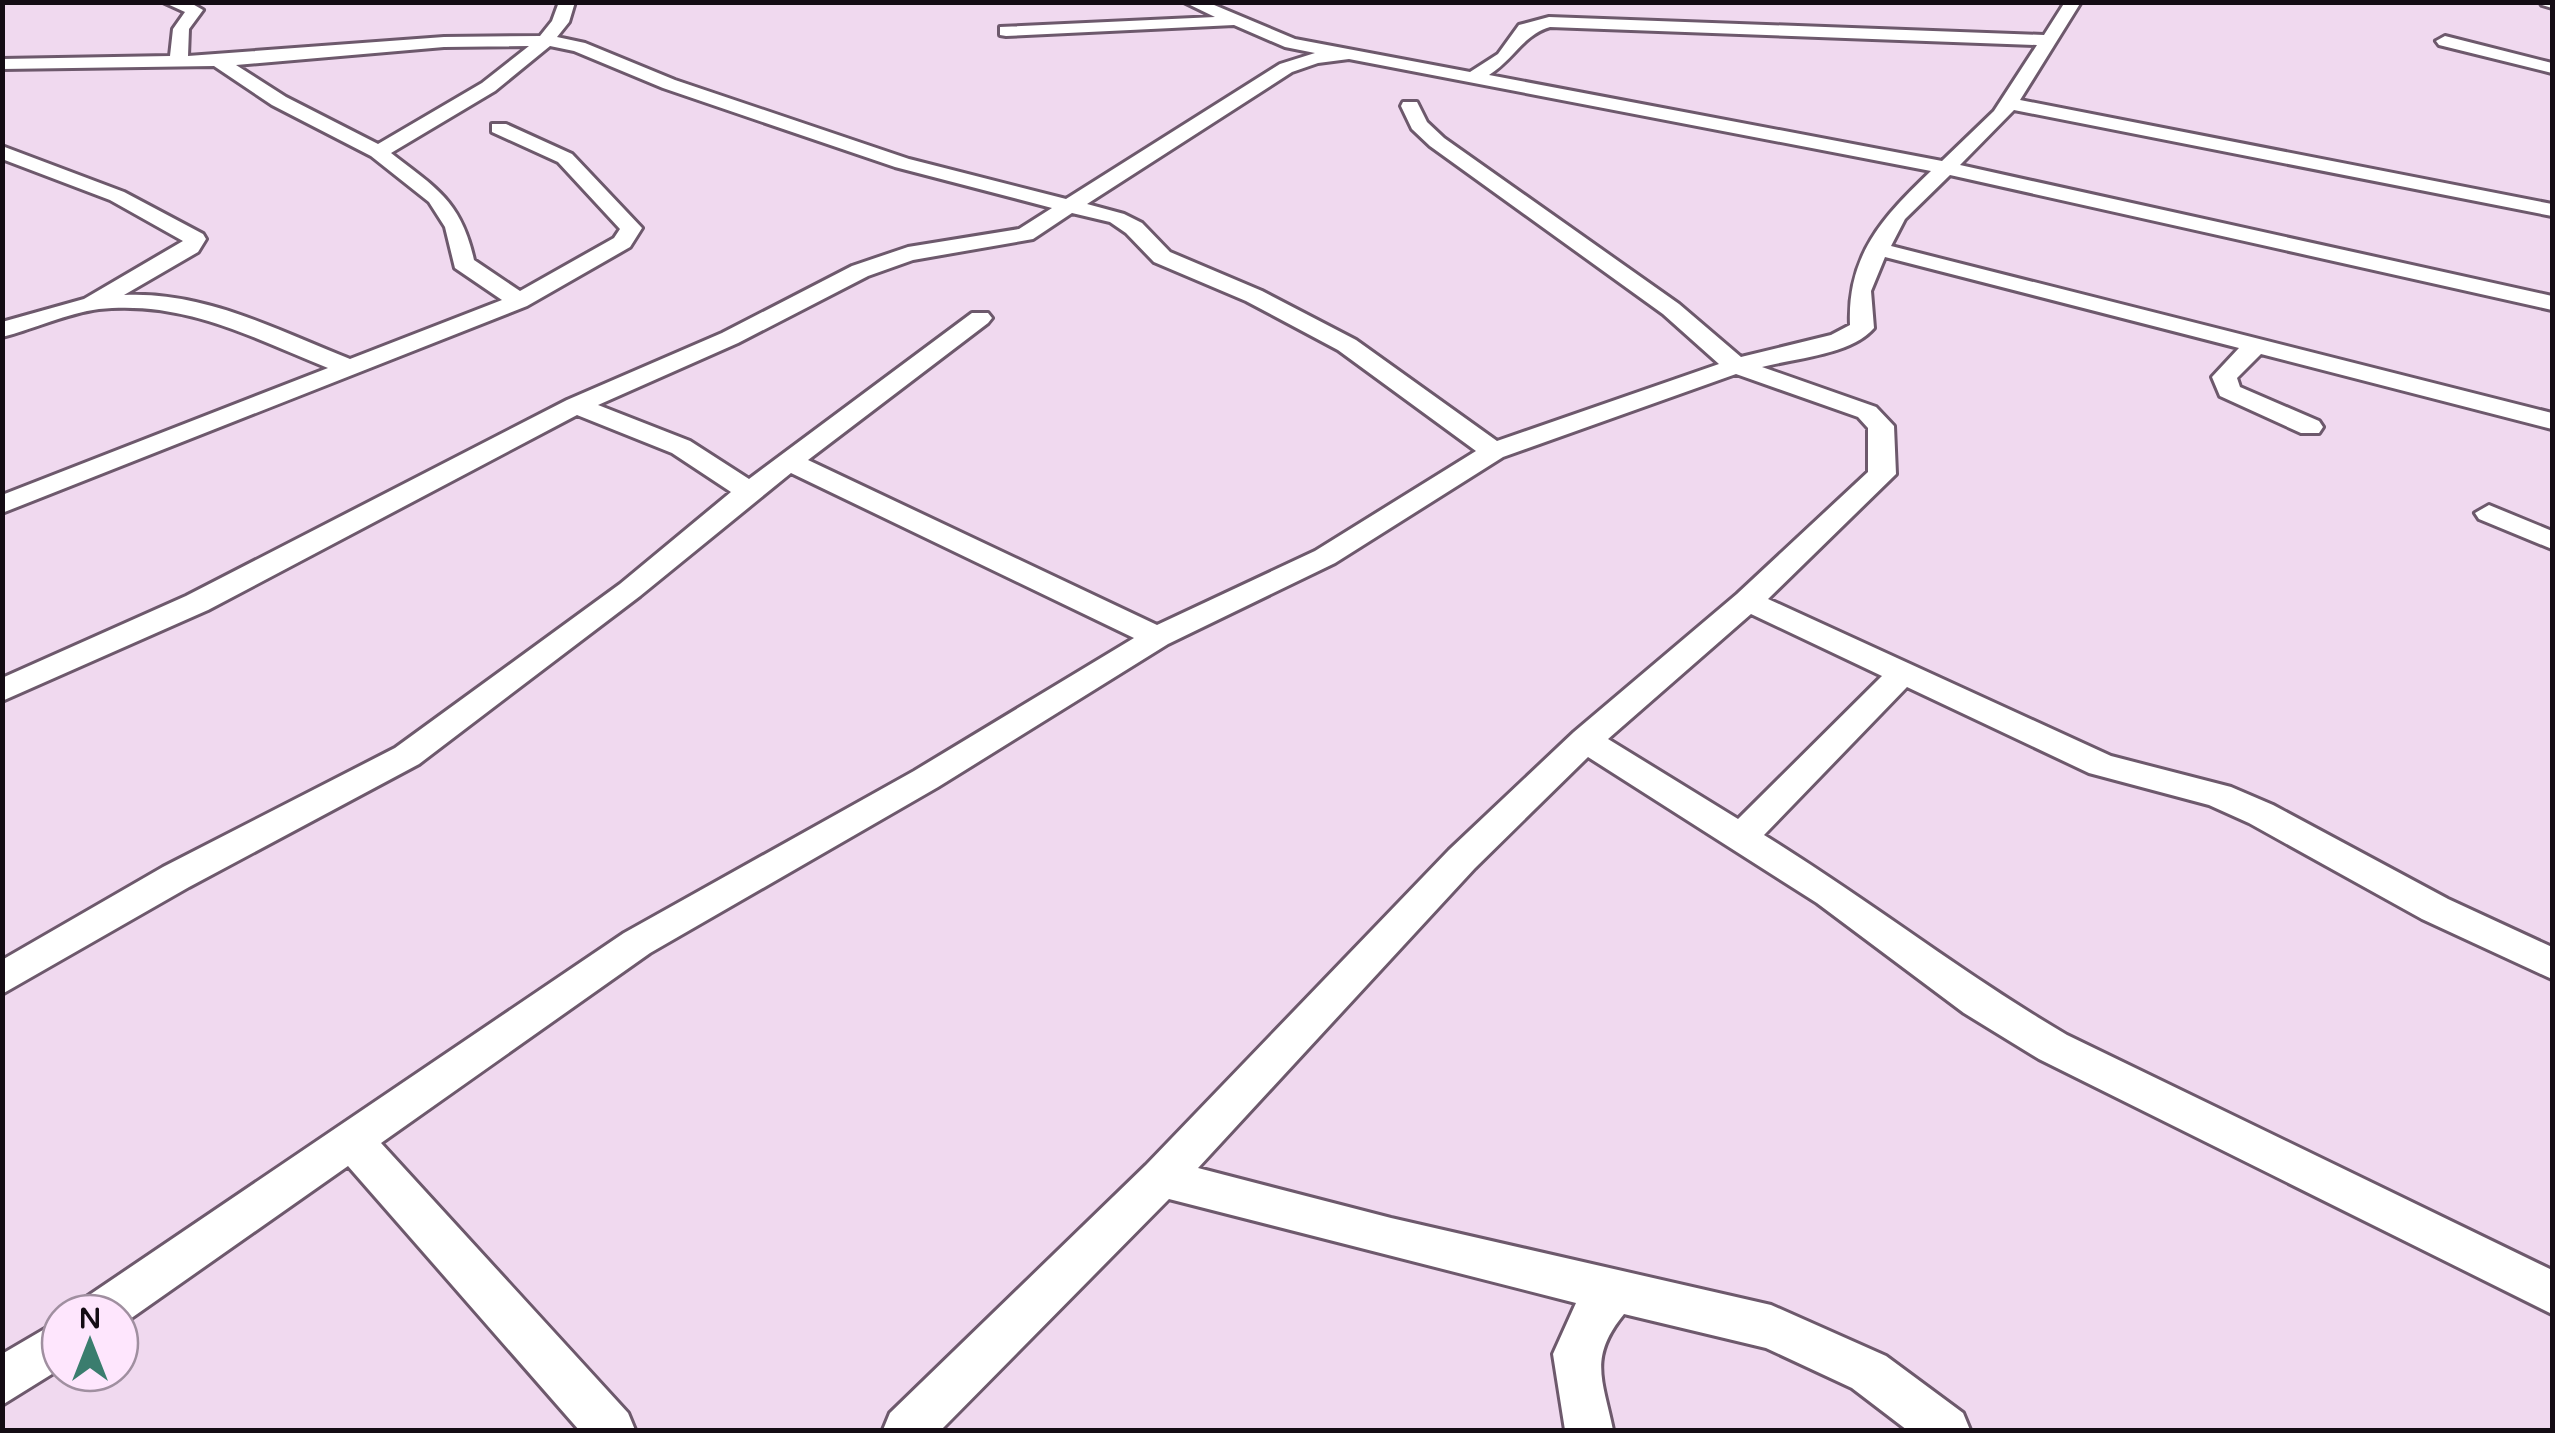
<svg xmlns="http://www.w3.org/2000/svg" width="2555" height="1433" font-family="'Varela Round',sans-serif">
<rect width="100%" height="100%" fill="#f0d9ef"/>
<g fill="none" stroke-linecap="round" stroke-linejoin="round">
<g stroke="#6d596c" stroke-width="6">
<path id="street" d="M163,2H189L203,10L189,29L188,56L444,37L540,36L552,21L559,2H575L569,22L557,37L585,43L675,80L909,159L1066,199L1280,64L1315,53L1285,47L1234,25L1006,36L1000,35V27L1215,17L1184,2H1207L1295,39L1470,72L1498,54L1519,25L1549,17L2044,35L2065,2H2081L2020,100L2552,204V216L2014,110L1960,165L2552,296V310L1950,175L1905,219L1891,246L2552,413V429L2261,354L2237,378L2240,387L2319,421L2323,427L2319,433H2301L2220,396L2212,377L2239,348L1885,257L1871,291L1874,328C1851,355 1795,358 1762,367L1876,407L1894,426L1896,474L1768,599L2111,756L2231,787L2273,805L2448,899L2552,947V979L2422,919L2249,823L2209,805L2089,773L1907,687L1764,835C1868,899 1963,974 2067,1035L2552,1270V1314L2039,1059L1964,1013L1817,903L1588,757L1475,868L1198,1168L1391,1218L1771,1305L1886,1356L1963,1413L1970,1430H1907L1852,1388L1766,1348L1624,1314C1588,1358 1603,1380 1613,1430H1565L1553,1354L1576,1303L1169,1199L941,1430H883L890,1413L1146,1165L1449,850L1574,732L1737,594L1868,472V428L1858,417L1736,374L1503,457L1335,563L1168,644L938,787L650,953L381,1143L628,1413L635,1430H579L348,1166L120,1326V1313H78L85,1298L624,933L914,771L1134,638L791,473L640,596L419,764L189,887L2,994V960L163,867L395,748L620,584L731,492L672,453L577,415L208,610L2,701V678L186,596L567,400L722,333L852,266L908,247L1019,229L1052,208L895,167L663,88L574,51L550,46L495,91L391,153C436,188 461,201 474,260L520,291L614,238L620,229L558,162L492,132V124H506L572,154L642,228L630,247L527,306L2,513V495L328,368C251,337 184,300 99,309C67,313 34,329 2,337V322L84,299L183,241L110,200L2,159V146L124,192L203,234L206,239L198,252L124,295C204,291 277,330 350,359L502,300L455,268L445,227L429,202L371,156L272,105L214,66L2,69V59L170,56L173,29L185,12ZM1550,27L2037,45L1994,111L1942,161L1489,75C1514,59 1523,35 1550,27ZM529,46L482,83L378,144L286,97L236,65L444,47ZM1349,59L1931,171C1883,217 1847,255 1850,325L1831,335L1741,357L1679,304L1444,138L1427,122L1417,102H1403L1401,106L1412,129L1430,146L1663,314L1719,364L1497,441L1356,340L1262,291L1170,252L1142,223L1124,214L1087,204L1292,72L1318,63ZM1072,213L1110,222L1126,233L1154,262L1246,301L1338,350L1476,451L1315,551L1157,625L808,460L988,323L992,318L988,313H972L749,479L690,441L598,405L738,343L868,276L913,260L1033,239ZM1751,614L1882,676L1738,819L1608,739Z
M2540,2H2552V8L2542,5Z
M2445,36L2552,63V73L2439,45L2436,41Z
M2489,505L2552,531V549L2479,519L2475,513Z
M60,1320V1369L2,1405V1354Z"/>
</g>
<use href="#street" fill="#fff" fill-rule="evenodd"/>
</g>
<rect width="2555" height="1433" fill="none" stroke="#140c14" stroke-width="10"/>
<g transform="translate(90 1343)"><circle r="48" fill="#fee6fd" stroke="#a08fa0" stroke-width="2.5"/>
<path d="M0-8L18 38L0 25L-18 38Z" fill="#3a7d6e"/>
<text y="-15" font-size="28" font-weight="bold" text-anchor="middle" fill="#140c14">N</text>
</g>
</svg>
